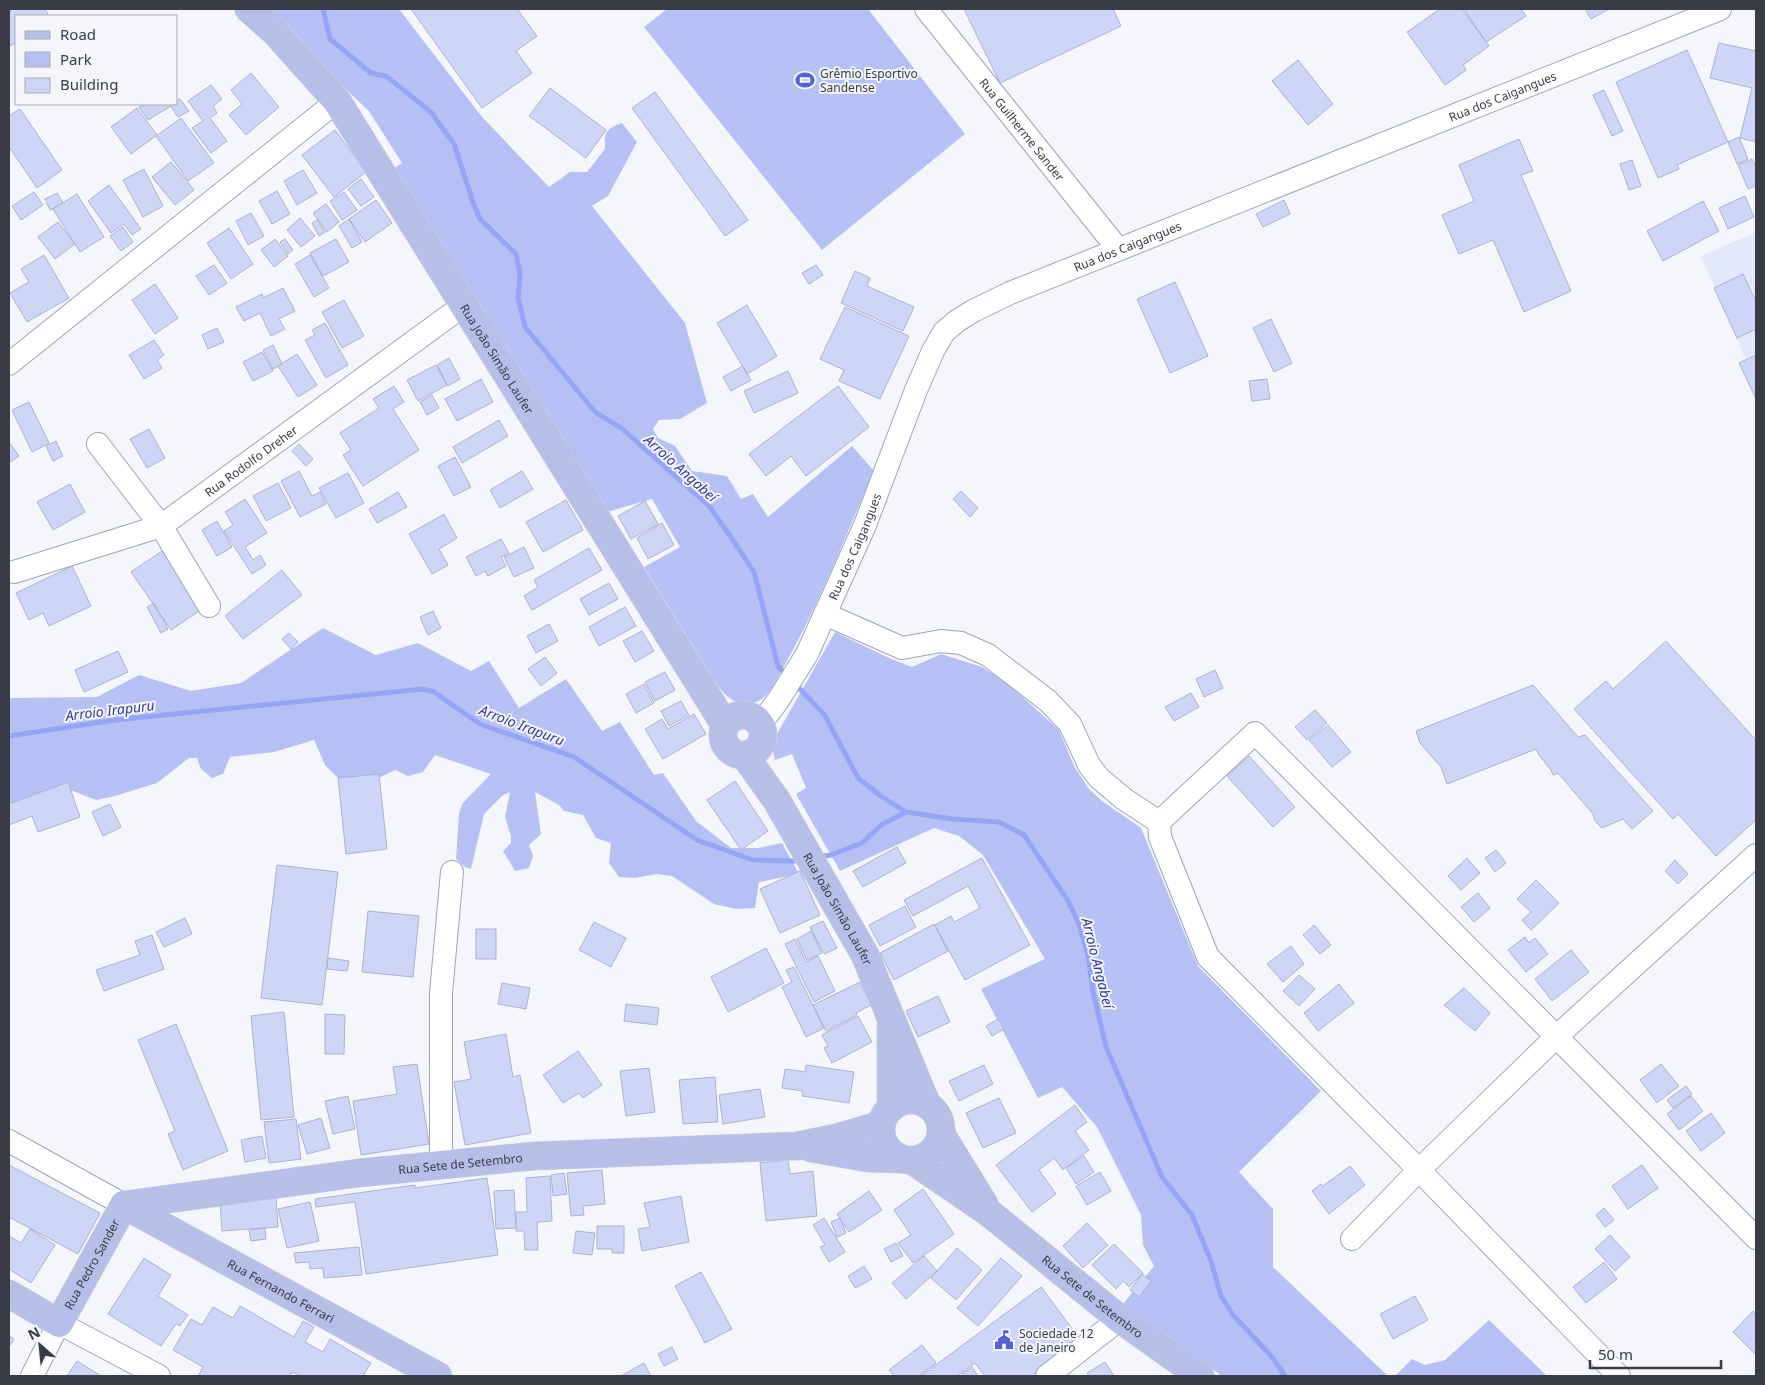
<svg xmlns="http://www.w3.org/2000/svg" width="1765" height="1385" font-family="'Noto Sans',sans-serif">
<rect width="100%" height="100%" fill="#f4f6fb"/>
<path fill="#e3e8fd" d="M1756,232V384L1701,256Z"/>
<path fill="#b5c1f4" d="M268,9H399L482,117L549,187L570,172H587L605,149C604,132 606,129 622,123L637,142L608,196L592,206L685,323L707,403L680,419L659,420L653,429L658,438L675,446L692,471L727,476L741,499L753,494L768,517L852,446L874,471C845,537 819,605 783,668C777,678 771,693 762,699C742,711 729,700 717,685L644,567L680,547L652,499L607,512L391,170L402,163L369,111L340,84L288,25Z
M667,9H868L965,134L822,250L644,27Z
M323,628L376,655L418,643L471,671L489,661L519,708L566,679L602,731L620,722L654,775L663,773L696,821L731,848H758L782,843L799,874L759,882L755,908L736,909L714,904L672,876L657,874L635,878L619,877L609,863L611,843L596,838L583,815L564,811L559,805L535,792L541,834L529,845L533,856L529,868L515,871L503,851L511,843V836L505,817L510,792L503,795L484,814L471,869L465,867L456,859L459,814L462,804L491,774L435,755L423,772L408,776L395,770L381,777L338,778L325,765L314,740L274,752L230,757L223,774L212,778L201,769L197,758H189L157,783L115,796L96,800L65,788L9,807V698L97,697L139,675L191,691L241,683Z
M835,632L889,658L912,667L941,654L982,667L1007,683L1059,730L1074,766L1089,789L1102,801L1141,828L1198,966L1321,1091L1239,1172L1273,1209V1267L1388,1376H1222L1123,1304L1154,1266L1143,1245L1141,1215L1097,1127L1062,1087L1038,1098L981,989L1045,959L983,855L959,836L934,828L840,871L796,794L806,788L792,754L775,760L772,746L777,734Z
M1489,1320L1547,1376H1395L1412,1359L1425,1365L1445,1360Z"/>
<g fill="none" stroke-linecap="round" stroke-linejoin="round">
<path stroke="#94a5f7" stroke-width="5" d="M323,9L330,39L371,73L386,76L431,112L454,144L474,205L480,219L516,254L520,273L518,297L525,327L596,413L620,427L709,506L735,543L754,572L778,666L786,675
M795,684L824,714L858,778L881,796L906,812L953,819L999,822L1024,835L1068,901L1079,924L1088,955L1093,992L1106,1047L1162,1177L1192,1215L1211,1261L1221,1296L1234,1316L1272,1357L1285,1376
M9,736L115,720L423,689L434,692L480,724L574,757L697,840L753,860L794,861L801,860
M819,857L831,855L862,843L881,825L906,812"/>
</g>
<path fill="#cdd6f8" stroke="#abb2cc" d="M9,9H45L49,16H16V43L9,46Z
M411,9H517L537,36L516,51L532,73L482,108Z
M964,9H1113L1121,26L1000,83Z
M1440,9H1462L1489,46L1463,65L1466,70L1445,85L1407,32Z
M1464,9H1521L1526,16L1486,42Z
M1585,9H1609L1591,19Z
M1719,43L1756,51V142L1740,138L1752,88L1710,78Z
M1687,50L1728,142L1677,165L1679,169L1658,178L1616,82Z
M1298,60L1333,104L1308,125L1272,81Z
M251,73L279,107L246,135L229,115L242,104L231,90Z
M211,85L222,99L213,106L217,113L210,118L227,141L211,153L192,128L203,121L188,101Z
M550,88L606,130L586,158L529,116Z
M1604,90L1623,131L1612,136L1593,95Z
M655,92L748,220L725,236L632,108Z
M180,99L189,111L178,117L170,105L176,104V101Z
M144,104H170L171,106L148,120L139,107Z
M137,108L157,135L131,154L111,127Z
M20,109L62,170L37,188L9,147V116Z
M181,118L214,163L188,181L156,136Z
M335,130L366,172L334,197L302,155Z
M1739,137L1748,159L1737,164L1728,142Z
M1519,139L1533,171L1521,175L1571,291L1524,312L1493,240L1459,254L1442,215L1474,201L1459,165Z
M1752,159L1756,167V186L1748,189L1738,165Z
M1632,160L1641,186L1629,190L1620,164Z
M171,162L194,190L175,205L152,177Z
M144,169L163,206L143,217L123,180Z
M303,170L317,193L297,205L284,181Z
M361,179L374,197L361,206L348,189Z
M109,185L141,229L132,235L124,224L111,233L88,201Z
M277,191L290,214L272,224L259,201Z
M34,192L43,205L21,220L12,206Z
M344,192L357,210L342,220L330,201Z
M57,193L63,203L50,210L45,199Z
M77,194L104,237L80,252L53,209Z
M1745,196L1754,217L1728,229L1719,208Z
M376,200L392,223L365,242L349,219Z
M1284,200L1290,214L1263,227L1256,214Z
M1703,201L1719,231L1663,261L1647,231Z
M326,204L339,222L327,232L313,213Z
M251,213L264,236L248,245L236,221Z
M300,218L315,236L301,247L287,230Z
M349,219L362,242L352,248L339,226Z
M317,220L325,232L319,236L312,223Z
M58,222L75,244L55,259L38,237Z
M123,227L133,242L121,251L110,236Z
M229,228L253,264L231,279L207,243Z
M275,239L288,256L274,267L261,250Z
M285,239L293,250L288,254L280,242Z
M336,239L349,262L323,276L310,253Z
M44,255L69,298L27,322L10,293L29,282L21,269Z
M310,255L329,288L314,297L295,264Z
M214,265L227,283L209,295L196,276Z
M816,265L823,275L809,284L802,273Z
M855,271L870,278L867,286L914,307L903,331L841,303Z
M1743,274L1756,302V329L1737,338L1714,288Z
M1175,282L1208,356L1170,373L1137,299Z
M155,284L178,318L155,334L132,300Z
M283,288L295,311L279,319L285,329L271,336L260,313L244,321L236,307L262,294L263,298Z
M344,300L364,336L342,348L322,312Z
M747,305L777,356L747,374L717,323Z
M845,307L909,336L880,399L839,381L844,370L820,359Z
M1271,319L1292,363L1274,372L1253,328Z
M325,323L348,365L326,378L305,340L315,335L312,330Z
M217,328L224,342L208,349L202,335Z
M154,340L164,355L157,360L162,368L144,379L129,355Z
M273,345L282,364L273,369L263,350Z
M262,352L273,371L253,381L243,362Z
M297,354L317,385L298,397L278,366Z
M1756,355V399L1739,363Z
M449,358L460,379L448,386L437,365Z
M436,365L447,385L418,401L407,380Z
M743,366L751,380L731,391L723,377Z
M788,371L798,393L754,413L744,391Z
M481,379L493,402L457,421L445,399Z
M1267,379L1270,399L1252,401L1249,381Z
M394,386L404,402L393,409L419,450L363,486L343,455L351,450L340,433L379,408L373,399Z
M838,386L869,427L806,476L791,456L766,476L749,454Z
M432,395L439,408L427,415L420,402Z
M29,402L49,443L32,452L12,410Z
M499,420L508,436L462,463L453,447Z
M149,429L165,458L147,468L130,439Z
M56,441L63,456L53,461L46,446Z
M9,442L19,456L9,463Z
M299,444L313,459L306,466L292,451Z
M455,457L471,487L454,496L438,466Z
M299,471L312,496L320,492L326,504L300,517L281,481Z
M522,471L533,489L500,508L490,490Z
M348,473L364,503L336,518L319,488Z
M278,483L291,508L266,521L253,496Z
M70,484L85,512L53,530L37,502Z
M961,491L978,508L970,517L953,499Z
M398,492L407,507L377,523L369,509Z
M245,499L267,533L245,547L253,560L260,555L266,565L252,574L224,531L233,525L225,512Z
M566,500L583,530L543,552L526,522Z
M645,501L658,524L631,539L618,516Z
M444,514L457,538L439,549L448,565L432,574L409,534Z
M217,521L232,547L217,556L202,530Z
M662,523L674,545L648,559L637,538Z
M501,539L509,553L501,557L506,566L488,576L485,571L476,576L466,557Z
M524,547L534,568L514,577L504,557Z
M589,548L602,570L532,610L524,596L538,587L534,580Z
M162,551L202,609L171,630L131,572Z
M72,566L91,606L49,626L43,613L29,620L16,593Z
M282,570L302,595L243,639L225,616Z
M609,583L618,599L589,615L580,599Z
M154,603L168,629L161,633L147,607Z
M625,607L636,626L599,646L589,627Z
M433,611L441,628L428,635L420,617Z
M549,624L558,641L536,653L527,636Z
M642,631L654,651L635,662L623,641Z
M289,633L298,642L291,649L282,639Z
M1666,641L1756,740V820L1716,856L1678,814L1673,819L1574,709L1606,681L1613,689Z
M118,651L128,672L84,692L75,670Z
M545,657L557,673L541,686L528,669Z
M1215,670L1223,688L1204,697L1196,679Z
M665,672L675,690L655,701L645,682Z
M644,684L654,703L636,713L626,694Z
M1533,685L1578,737L1585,735L1653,811L1632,829L1623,819L1602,828L1595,821L1593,814L1558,773L1553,775L1551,770L1539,755L1536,749L1447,784L1441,767L1420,743L1416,731Z
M1191,693L1199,707L1174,721L1165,707Z
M681,701L689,715L669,726L661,711Z
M1315,710L1327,723L1307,740L1295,727Z
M694,714L706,734L663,759L645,729L662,719L668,729Z
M1328,725L1351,752L1332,767L1309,740Z
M1249,756L1295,807L1273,827L1227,776Z
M379,774L387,849L346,854L338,778Z
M735,781L768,831L741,850L707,800Z
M68,782L80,817L38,832L32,816L9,825V804Z
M110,804L121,827L103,836L92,812Z
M897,847L906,863L863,887L853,871Z
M1496,850L1506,863L1495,872L1485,858Z
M982,858L1030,945L965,980L935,925L951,916L954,922L980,908L968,886L913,916L904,900Z
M1467,858L1480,873L1461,890L1448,876Z
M1675,860L1688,874L1678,884L1665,871Z
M277,865L338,872L322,1005L261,998Z
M800,871L820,915L780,933L760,889Z
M1536,880L1559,903L1531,930L1522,920L1531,912L1517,899Z
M1478,893L1490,908L1474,922L1461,907Z
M905,906L916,927L880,946L869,925Z
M368,911L419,916L413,977L362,972Z
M185,918L192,934L164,947L156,932Z
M823,921L837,948L824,954L810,927Z
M594,922L626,938L611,967L579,950Z
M934,924L948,951L894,980L880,953Z
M1314,925L1331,945L1320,954L1303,935Z
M476,929H496V959H476Z
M811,931L822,953L807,960L797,939Z
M152,935L164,969L104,991L96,970L140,955L135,941Z
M1525,937L1529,943L1535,938L1548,954L1526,972L1508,950Z
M795,939L806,962L818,956L835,991L814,1002L785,944Z
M1291,946L1304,964L1283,982L1267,964Z
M766,948L784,983L728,1012L711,977Z
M1571,950L1589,972L1552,1001L1535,979Z
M328,958L349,961L347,971L327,969Z
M794,967L824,1028L806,1037L782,987L792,982L786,970Z
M1299,975L1315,989L1299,1006L1283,991Z
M860,982L871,1005L856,1013L857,1015L826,1031L813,1005Z
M502,983L530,988L526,1009L498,1004Z
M1339,984L1354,1003L1318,1031L1304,1013Z
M1464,988L1490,1013L1475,1031L1444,1005Z
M938,996L950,1022L918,1037L906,1011Z
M626,1004L659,1008L657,1025L624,1021Z
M284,1012L294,1117L261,1120L251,1016Z
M325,1014L345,1015L344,1054H325Z
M858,1016L872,1042L832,1063L824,1048L828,1046L822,1035Z
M998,1019L1004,1029L992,1036L986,1026Z
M176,1024L228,1151L183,1170L168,1134L175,1131L138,1040Z
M506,1034L513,1077L520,1075L531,1133L465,1145L454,1082L471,1079L464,1042Z
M578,1051L602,1085L583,1098L579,1093L563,1103L543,1075Z
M417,1064L429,1144L361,1155L353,1101L397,1094L393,1067Z
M1661,1064L1679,1086L1657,1103L1640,1080Z
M806,1065L854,1072L849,1103L802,1096L803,1091L782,1088L785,1069L805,1072Z
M984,1065L993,1084L959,1101L949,1081Z
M649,1068L655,1112L626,1116L620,1071Z
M715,1077L718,1122L683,1124L679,1080Z
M1686,1086L1692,1094L1673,1108L1667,1100Z
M760,1089L765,1117L723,1124L719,1095Z
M348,1096L355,1129L333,1134L325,1101Z
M1691,1096L1703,1111L1679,1130L1667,1114Z
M999,1098L1016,1133L983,1148L966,1113Z
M1075,1105L1087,1122L1075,1131L1089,1150L1063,1170L1054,1158L1039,1170L1056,1194L1032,1212L996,1165Z
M1711,1113L1725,1133L1701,1151L1686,1131Z
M321,1118L330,1148L307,1154L298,1125Z
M296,1119L301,1159L269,1163L264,1122Z
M262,1136L266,1158L245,1162L241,1140Z
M1084,1156L1094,1172L1076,1184L1066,1168Z
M788,1160L790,1174L813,1171L817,1216L766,1221L760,1163Z
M9,1165L100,1213L78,1254L9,1217Z
M1642,1165L1658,1188L1628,1209L1612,1186Z
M1350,1166L1365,1185L1329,1214L1312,1191L1321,1184L1323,1186Z
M602,1170L605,1204L583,1206L584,1215L571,1216L567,1173Z
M1100,1172L1111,1191L1087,1205L1076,1186Z
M564,1173L567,1194L553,1196L551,1175Z
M550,1176L552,1221L537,1222L538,1250H525L524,1231H516V1212H527L526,1178Z
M487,1178L498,1255L366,1274L355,1202L316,1207L315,1199L415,1185V1188Z
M923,1189L954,1234L913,1263L898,1243L911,1235L894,1210Z
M514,1190L516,1228L496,1229L494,1191Z
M869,1191L882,1210L849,1232L837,1214Z
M681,1196L689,1242L642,1251L638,1229L650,1227L644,1203Z
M276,1197L278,1227L222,1231L220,1201Z
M310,1202L319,1241L287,1248L278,1209Z
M1604,1208L1614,1220L1605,1227L1596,1215Z
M824,1218L845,1252L829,1262L820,1247L825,1245L813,1225Z
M840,1218L846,1233L837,1237L831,1222Z
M1087,1223L1108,1245L1083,1268L1063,1246Z
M597,1226H624V1253H612V1249H597Z
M265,1228L266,1239L251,1241L249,1230Z
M30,1229L55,1245L31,1283L9,1269V1236L21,1243Z
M576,1231L595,1233L592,1255L573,1253Z
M1610,1235L1630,1257L1615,1271L1595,1249Z
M896,1243L903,1256L891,1262L884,1249Z
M1114,1244L1143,1273L1129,1287L1123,1281L1116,1289L1092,1265Z
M359,1247L362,1275L324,1278L323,1268L310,1269L309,1262L296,1263L294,1253Z
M957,1248L982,1270L956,1300L931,1278Z
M924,1256L937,1271L906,1299L892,1283Z
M144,1258L171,1275L158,1296L188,1315L180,1326L176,1324L161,1346L108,1314Z
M1001,1258L1022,1276L978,1326L957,1308Z
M1604,1262L1617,1279L1586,1303L1573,1287Z
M864,1266L872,1279L855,1288L848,1276Z
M701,1272L732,1329L705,1343L675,1286Z
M1142,1274L1151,1281L1139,1297L1130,1290Z
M1041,1287L1082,1342L1037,1376H985L975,1363L957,1376H921Z
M1415,1296L1428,1320L1393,1339L1380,1314Z
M240,1306L294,1337L303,1321L314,1327L305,1342L323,1352L330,1339L371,1363L363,1376H301L292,1372L290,1376H198L203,1367L173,1350L191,1319L202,1325L213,1307L233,1318Z
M1753,1311L1756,1315V1355L1733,1332Z
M9,1336L14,1339L9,1347Z
M922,1345L936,1363L919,1376H894L889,1370Z
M672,1347L678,1359L664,1366L658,1354Z
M77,1361L101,1376H67Z
M1105,1362L1114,1376H1089L1087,1373Z
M644,1363L651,1376H621Z
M972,1367L978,1376H964L962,1374Z"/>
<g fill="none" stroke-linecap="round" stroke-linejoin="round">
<g stroke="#9ca3bc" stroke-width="24">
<g id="minor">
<path id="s1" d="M926,9L1118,249"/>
<path d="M9,364L337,101"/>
<path d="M98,444L161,526L209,606"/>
<path id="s2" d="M14,572L161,526L464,305"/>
<path d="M825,614L902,648L941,641L961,643L988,655L1048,701L1070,724L1089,765L1099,778L1124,799L1159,822"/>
<path id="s3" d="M760,724L777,702L807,654L865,525L916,390L933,351L944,332L957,321L973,311L1010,293L1720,9"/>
<path d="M9,1141L124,1205"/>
<path d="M441,1165V993L452,872"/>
<path d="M1352,1239L1419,1170L1557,1036L1756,855"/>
<path d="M32,1376L59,1323L159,1376"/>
<path d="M1047,1376L1120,1319"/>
<path d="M1619,1376L1419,1170L1208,957L1160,837L1159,822L1255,733L1756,1238"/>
</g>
</g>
<g stroke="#d3d4d6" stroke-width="29">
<g id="major">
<path id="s4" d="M249,9L275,32L337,101L725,725"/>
<circle cx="743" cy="735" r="20"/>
<path id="s5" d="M745,756L777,801L865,955L927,1105"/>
<circle cx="911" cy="1130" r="30"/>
<path d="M891,1108V1028"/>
<path d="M941,1134L984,1204"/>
<path d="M811,1148L868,1158L901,1159"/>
<path id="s6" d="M913,1161L988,1212L1120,1319L1200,1376"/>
<path id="s7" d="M124,1205L359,1173L534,1156L797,1146L836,1138L881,1125"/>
<path id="s8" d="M124,1205L438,1376"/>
<path id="s9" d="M9,1294L59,1323L124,1205"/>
</g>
</g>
<use href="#minor" stroke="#fff" stroke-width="22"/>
<use href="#major" stroke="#b6bfe8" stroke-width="28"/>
</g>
<defs>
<g id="stadium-bare" transform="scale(1.5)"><path d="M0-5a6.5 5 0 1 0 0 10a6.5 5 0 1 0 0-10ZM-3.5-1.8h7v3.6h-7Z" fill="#5561d7" stroke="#f4f6fb" stroke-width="2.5" paint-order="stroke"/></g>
<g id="civic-bare" transform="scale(1.5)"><path d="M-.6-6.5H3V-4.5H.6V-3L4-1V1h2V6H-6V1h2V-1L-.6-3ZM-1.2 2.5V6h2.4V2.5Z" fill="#5561d7" stroke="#f4f6fb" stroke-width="2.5" paint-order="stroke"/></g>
</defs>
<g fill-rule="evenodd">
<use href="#stadium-bare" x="805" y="80"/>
<use href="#civic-bare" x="1004" y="1340"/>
</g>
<g text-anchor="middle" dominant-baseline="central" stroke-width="4" stroke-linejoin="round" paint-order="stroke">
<g font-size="12" fill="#393b46" stroke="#f4f6fb" text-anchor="start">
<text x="820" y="73">Grêmio Esportivo<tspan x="820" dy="14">Sandense</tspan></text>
<text x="1019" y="1333">Sociedade 12<tspan x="1019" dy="14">de Janeiro</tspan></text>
</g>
<g font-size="12" fill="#393b46" stroke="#f4f6fb">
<text stroke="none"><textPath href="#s3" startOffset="1042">Rua dos Caigangues</textPath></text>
<text stroke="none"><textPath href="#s1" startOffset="154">Rua Guilherme Sander</textPath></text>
<text stroke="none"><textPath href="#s3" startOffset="638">Rua dos Caigangues</textPath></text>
<text stroke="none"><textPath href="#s4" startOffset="431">Rua João Simão Laufer</textPath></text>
<text stroke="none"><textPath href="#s2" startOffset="265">Rua Rodolfo Dreher</textPath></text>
<text stroke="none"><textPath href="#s3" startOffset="202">Rua dos Caigangues</textPath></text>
<text stroke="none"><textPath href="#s5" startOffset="179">Rua João Simão Laufer</textPath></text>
<text stroke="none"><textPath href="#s7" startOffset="339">Rua Sete de Setembro</textPath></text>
<text stroke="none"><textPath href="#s9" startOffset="125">Rua Pedro Sander</textPath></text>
<text stroke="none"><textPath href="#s8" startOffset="179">Rua Fernando Ferrari</textPath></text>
<text stroke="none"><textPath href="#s6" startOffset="225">Rua Sete de Setembro</textPath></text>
</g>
<g font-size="14" font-style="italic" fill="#323895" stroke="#f4f6fb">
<text transform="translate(681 468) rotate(42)">Arroio Angabeí</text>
<text transform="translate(110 710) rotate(-7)">Arroio Irapuru</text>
<text transform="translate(522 725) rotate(21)">Arroio Irapuru</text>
<text transform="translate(1098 963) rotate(76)">Arroio Angabeí</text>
</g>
</g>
<rect width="1765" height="1385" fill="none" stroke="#393b46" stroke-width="20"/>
<rect x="15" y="15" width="162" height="90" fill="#f4f6fb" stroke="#a9abb3"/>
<rect x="25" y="31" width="25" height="8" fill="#b6bfe8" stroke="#a9abb3"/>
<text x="60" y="40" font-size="15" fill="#393b46">Road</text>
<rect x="25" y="52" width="25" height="15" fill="#b5c1f4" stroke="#a9abb3"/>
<text x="60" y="65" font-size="15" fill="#393b46">Park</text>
<rect x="25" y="78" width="25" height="15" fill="#cdd6f8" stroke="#a9abb3"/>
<text x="60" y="90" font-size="15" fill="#393b46">Building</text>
<g transform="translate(40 1345) rotate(333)" stroke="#f4f6fb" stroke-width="4" paint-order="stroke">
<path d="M0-4L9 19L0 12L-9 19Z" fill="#393b46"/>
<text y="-8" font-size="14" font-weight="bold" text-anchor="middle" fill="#393b46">N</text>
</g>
<path d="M1590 1360v8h131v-8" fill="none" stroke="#393b46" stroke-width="2.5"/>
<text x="1598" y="1360" font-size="15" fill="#393b46" stroke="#f4f6fb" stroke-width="4" paint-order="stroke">50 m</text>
</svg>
